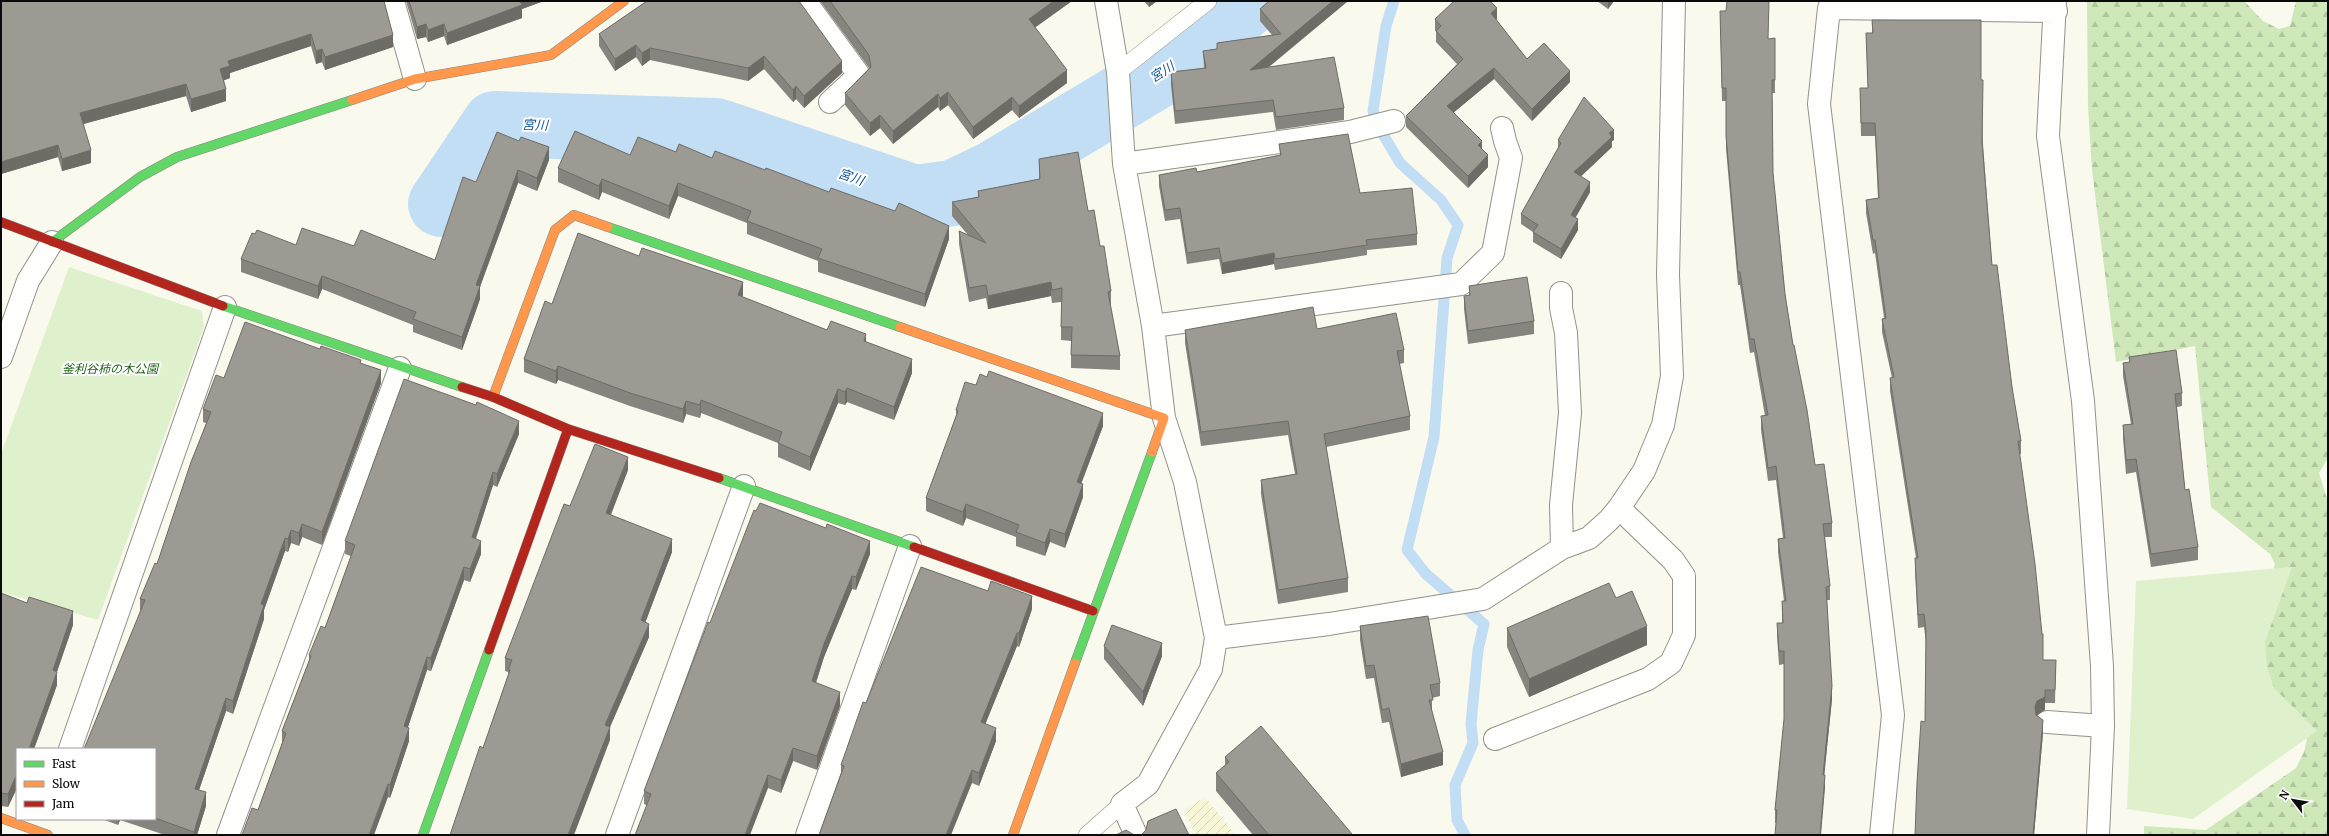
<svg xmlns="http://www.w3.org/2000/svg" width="2329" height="836" font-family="Merriweather,'Noto Sans JP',serif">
<defs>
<pattern id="farmland-furrows" width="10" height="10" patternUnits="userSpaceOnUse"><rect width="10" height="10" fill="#f7f7d8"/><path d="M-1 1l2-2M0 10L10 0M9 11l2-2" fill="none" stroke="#d2d2b8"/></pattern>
<pattern id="forest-firs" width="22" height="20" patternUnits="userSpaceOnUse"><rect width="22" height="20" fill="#cee8b9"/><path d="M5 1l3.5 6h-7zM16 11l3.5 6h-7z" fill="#b0c69e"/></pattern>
</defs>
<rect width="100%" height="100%" fill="#faf9ed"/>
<path fill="url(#farmland-furrows)" d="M1205,797L1236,835H1196L1184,810Z"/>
<path fill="url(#forest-firs)" d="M2087,1H2244L2263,21L2279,29L2290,26L2296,1H2328V458L2319,473L2328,502V835H2144V826L2206,830L2296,768L2304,752L2309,730L2260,722L2265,594L2275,564L2270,554L2211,507L2195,346L2116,362L2092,170L2088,106Z"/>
<path fill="#dff1cc" d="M69,267L202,311L204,327L98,620L1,592V454Z
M2292,567L2265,642L2267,667L2274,688L2317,731L2193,819L2127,809L2136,581Z"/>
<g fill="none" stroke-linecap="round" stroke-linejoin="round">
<path stroke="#c2def5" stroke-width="11" d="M1394,1L1386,26L1373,111L1381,131L1400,163L1441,200L1458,225L1447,258L1434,437L1407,550L1426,574L1484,624L1478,650L1471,724L1473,743L1455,785L1457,820L1465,835"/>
<path stroke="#c2def5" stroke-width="66" d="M441,204L495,124L716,131L915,198L953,193L993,174L1173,66L1250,1"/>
<g stroke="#92928c" stroke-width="18">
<path id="lane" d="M1118,72L1208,1
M1087,835L1122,804"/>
</g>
<g stroke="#92928c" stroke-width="24">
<path id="street" d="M393,1L415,79
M805,1L859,75L830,102
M1106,1L1118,72L1124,164L1153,326L1164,418L1185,482L1216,638L1329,624L1483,599L1562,548L1589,538L1609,520L1619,508L1644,471L1663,425L1672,376L1668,275L1674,1
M2055,1L2048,136L2083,401L2102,666L2103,726L2098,835
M1124,164L1350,132L1394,121
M1561,293V308L1566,333L1570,413L1561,505L1562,548
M1153,326L1461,284L1493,253L1511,158L1505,141L1502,128
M1,357L28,281L52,242
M2047,722L2103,726
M1495,739L1648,679L1671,663L1684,635V576L1673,560L1619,508
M70,749L225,307
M228,835L400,368
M617,835L744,486
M807,835L910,546
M1136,835L1122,804L1148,784L1211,669L1216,638
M1881,835L1893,715L1819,104L1829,8L2056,11"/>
</g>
<g stroke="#898883" stroke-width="10">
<path id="fast" d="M608,227L900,327
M52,242L140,177L177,157L352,100
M223,306L462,387
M719,478L914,547
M1075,663L1152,452
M423,835L489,650"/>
</g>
<g stroke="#898883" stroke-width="10">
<path id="slow" d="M352,100L415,79L551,55L624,1
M900,327L1164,418L1152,452
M493,397L555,230L574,215L608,227
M1,818L48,835
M1013,835L1075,663"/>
</g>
<g stroke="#898883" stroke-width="10">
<path id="jam" d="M1,222L223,306
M462,387L493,397L568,429L719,478
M914,547L1093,611
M489,650L568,429"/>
</g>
<use href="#lane" stroke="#fefefc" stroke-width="17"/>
<use href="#street" stroke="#fefefc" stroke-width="22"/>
<use href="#fast" stroke="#63d668" stroke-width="9"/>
<use href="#slow" stroke="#ff974d" stroke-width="9"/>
<use href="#jam" stroke="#b3261e" stroke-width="9"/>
</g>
<path fill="#86847e" d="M1,1H384L393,47L325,70L322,62L316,64L311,46L230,73V78L224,80L226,101L191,112L186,96L83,124L91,163L62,171L58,157L1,174Z
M406,1H544L522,9V18L447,45L444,36L428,42L426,37L417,39Z
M647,1L842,73L804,108L796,99L793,102L764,69L748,81L650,60L642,66L636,57L615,71L599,46V34Z
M820,1H1072L1035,27L1067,83L1019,118L1012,110L973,139L948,105L940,111L938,107L893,144L880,128L870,136L845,105V93L869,68Z
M1144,1H1157L1149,7Z
M1269,1H1348L1269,67L1344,108V120L1276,130L1273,112L1175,124L1171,85V72L1204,68L1203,51L1217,49V43L1272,35L1260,21V9Z
M1597,1H1614L1608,9Z
M1720,11H1726L1768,39L1775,38V93H1772L1773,173L1785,294L1793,345L1815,465L1832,523V537H1825L1830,586V600H1827L1832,699L1824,775L1825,788L1776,823H1775V810L1784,719V664L1779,665L1777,636V623H1782V601H1784L1778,552V539L1783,538L1776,480L1768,481L1761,430V416H1765L1754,352L1750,353L1740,285H1738L1726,149V101H1722Z
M1435,19H1497L1496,20L1527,59L1570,82L1532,121L1494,79L1453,113L1482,150L1488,167L1468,188L1406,127V116L1457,64L1436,42V32L1435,30Z
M1872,20L1981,80L1983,144L1992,265L2012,387L2021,441V454H2019L2043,660H2056L2055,703H2045V710L2037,715L2043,733L2034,835H1915L1925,722L1926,643L1924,627L1918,628L1915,571V558H1916L1890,391V378H1892L1882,332V319L1884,318L1875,253L1873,254L1866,213V200L1878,198L1875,136H1861L1860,88H1868L1866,33H1872Z
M1558,140H1614L1612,141V147L1581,176L1590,192L1576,217L1578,230L1561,259L1533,242V232L1521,224V214L1558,148Z
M1279,144L1360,193L1417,234V245L1367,250V255L1275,270L1274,264L1222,274L1219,259L1187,264L1180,219L1165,221L1159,186V175L1197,172L1280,155Z
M676,152L712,158L765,170L949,239L925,307L818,272V261L747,234V223L678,196L669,219L602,192L599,200L558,182V168L630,155Z
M1039,159L1088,211L1100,246L1111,291V305H1110L1120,356V370L1071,368V341L1061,340V302L1052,303L1051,296L988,309L986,298L969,302L959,244V231L968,235L952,216V202L978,197V191L1039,179Z
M549,160L537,191L518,183L480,286V299L462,350L413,332V325L322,289L318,299L241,272V259L255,234L296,245L354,246L435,260L476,182Z
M639,256L743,295L742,297L827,330L866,342L912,373L894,420L847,402L845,405L838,403L810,471L778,457V443L701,413L700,418L686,414L683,423L630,406L558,380L556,384L524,372V359L552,304Z
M1469,286L1534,321V334L1468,344L1464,309V296L1469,295Z
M1317,329L1404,350V363L1399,364L1410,416V430L1326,447L1348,578V592L1278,604L1261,494V480L1295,474L1288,435L1201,446L1185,343V330Z
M320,349L361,363L381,383L322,545L302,537L299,546L291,543L288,552L285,551L264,610V619L233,714L226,711L199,790L206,806L197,835H165L120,820L118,825L102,819H155V749L140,611V599L157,564L206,423L203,422V409L224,378Z
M2129,357L2182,393V406L2177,407L2185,490L2198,547V560L2151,567L2136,472L2126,474L2123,438V425L2131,424L2123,376V363L2129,362Z
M956,410L1103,426L1081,483L1083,497L1065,548L1050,542L1045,556L1016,546V537L966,518L963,526L926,511V498L956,416Z
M519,434L497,487L493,485L475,539L481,554L470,582L464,580L431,671L427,670L408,727L409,741L390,798L388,797L258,810L282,743V731L309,661V655L325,628L351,556L345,554V541Z
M628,470L611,515L672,552L645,622L649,637L610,727V740L483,748L508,675V672L505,671V658L570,506Z
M870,554L856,590L852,589L824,657L816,683L840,706L817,770L793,761L781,793L768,788L646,805L644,804V791L710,623Z
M1,593L73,625L57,672V685L34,749H17V788L8,807L1,806Z
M1616,598L1647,645L1529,697L1507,647V628Z
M1032,609L1019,647L1017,646L985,724L996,741L979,786L972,783L841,776V765L866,703Z
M1360,626L1440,683V696L1432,698V713L1443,765L1401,777L1389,722L1382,723L1374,678L1366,679L1360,640Z
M1104,646L1162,656L1143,706L1104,659Z
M1225,757L1352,835H1253L1216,791V773L1225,765Z"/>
<path fill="#6d6c67" d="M519,1H544L522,9V18L447,45V33Z
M1054,1H1072L1029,32V19Z
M1149,1H1157L1149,7Z
M1333,1H1348L1250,82V70Z
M1608,1H1614L1608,9Z
M1497,8V19L1491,25V13Z
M426,24V37L417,39V27Z
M444,24V36L428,42V30Z
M311,34V46L230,73V78L220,82V69L228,61Z
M393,35V47L325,70V57Z
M636,45V57L615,71V59Z
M650,48V60L642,66V53Z
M322,49V62L316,64V51Z
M764,56V69L748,81V68Z
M842,61V73L804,108V96Z
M1494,68V79L1447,118V106Z
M1067,70V83L1019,118V106Z
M1570,71V82L1532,121V109Z
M186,84V96L80,125V113Z
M796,86V99L793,102V90Z
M226,89V101L191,112V99Z
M948,92V105L940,111V98Z
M938,94V107L893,144V131Z
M1012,97V110L973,139V127Z
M880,115V128L870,136V123Z
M1614,130V140L1612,141V147L1574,183V172L1609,133Z
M1482,141V152L1478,145Z
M58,145V157L1,174V162Z
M549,147V160L537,191V178Z
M91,150V163L62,171V159Z
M1488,155V167L1468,188V176Z
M518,170V183L476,298V285Z
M602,179V192L599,200V186Z
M1590,182V192L1571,225V215Z
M678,183V196L669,219V206Z
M1578,219V230L1561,259V249Z
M949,226V239L925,307V294Z
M1274,253V264L1222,274V263Z
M322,276V289L318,299V286Z
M743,282V295L738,308V295Z
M1051,282V296L988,309V296Z
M480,286V299L462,350V337Z
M866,334V347L864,341Z
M912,359V373L894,420V407Z
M558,366V380L556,384V371Z
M381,370V383L322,545V532Z
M847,388V402L845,405V392Z
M838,389V403L810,471V457Z
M701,400V413L700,418V405Z
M686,401V414L683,423V409Z
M1103,413V426L1077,495V482Z
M519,421V434L497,487V474Z
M628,457V470L606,526V513Z
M493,472V485L472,551V537Z
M1083,484V497L1065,548V534Z
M966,504V518L963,526V512Z
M302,524V537L299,546V533Z
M1050,529V542L1045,556V543Z
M291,530V543L288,552V539Z
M285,538V551L264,610V619L233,714V701L261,604Z
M672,539V552L641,634V620Z
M481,541V554L470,582V569Z
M870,541V554L856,590V577Z
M464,567V580L431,671V658Z
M852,576V589L824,657L812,694V681L824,644Z
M1032,596V609L1019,647V633Z
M73,611V625L53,683V670Z
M649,624V637L610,727V740L574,835H568L605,725Z
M1647,626V645L1529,697V679Z
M1017,633V646L981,735V722Z
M1162,643V656L1143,706V692Z
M427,657V670L404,739V726Z
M57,672V685L34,749H29Z
M1832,686V699L1823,788V775Z
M2045,690V710L2037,715L2035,721V707L2037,701Z
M840,692V706L817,770V756Z
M226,698V711L195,802V789Z
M2043,720V733L2034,835H2033Z
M409,728V741L390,798V785Z
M996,728V741L979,786V773Z
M793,748V761L781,793V780Z
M1443,752V765L1401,777V764Z
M972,770V783L951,835H946Z
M17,774V788L8,807V794Z
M768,775V788L750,835H745Z
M1825,775V788L1821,835H1820Z
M388,784V797L374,835H369Z
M206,792V806L197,835H194V832Z
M118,819H120V820L118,825Z"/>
<path fill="#9c9a93" stroke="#6d6c67" d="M1,1H384L393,35L325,57L322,49L316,51L311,34L228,61L230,66L220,69L226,89L191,99L186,84L80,113L91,150L62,159L58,145L1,162Z
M409,1H520L522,5L447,33L444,24L428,30L426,24L417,27Z
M647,1H799L842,61L804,96L796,86L793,90L764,56L748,68L650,48L642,53L636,45L615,59L599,34Z
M830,1H1054L1029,19L1067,70L1019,106L1012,97L973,127L948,92L940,98L938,94L893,131L880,115L870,123L845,93L871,67L869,55Z
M1269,1H1333L1250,70L1334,57L1344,108L1276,117L1273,100L1175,111L1171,72L1206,68L1203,51L1217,49V43L1281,34L1260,9Z
M1454,1H1490L1497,8L1491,13L1527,59L1544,43L1570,71L1532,109L1494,68L1447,106L1482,141L1478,145L1488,155L1468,176L1406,116L1463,59L1436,31L1441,26L1435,19Z
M1727,1H1769L1768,39L1775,38V80H1772L1773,173L1785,294L1793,345H1794L1807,410L1815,465L1824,464L1832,523L1823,524L1830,586L1826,587L1832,686L1823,775H1825L1820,835H1775L1777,810H1775L1784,719V651H1779L1777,623H1783L1782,601H1786L1778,539L1785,538L1776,466L1768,468L1761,416L1768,415L1754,339H1750L1740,272H1738L1726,136V88H1722L1720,11H1726Z
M1872,20H1981V80H1983L1982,142L1992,265H1997L2012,387L2021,441H2018L2035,564L2042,634H2043V660H2056L2055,690H2045V697L2037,701L2035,707L2036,715L2043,720L2033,835H1915L1917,782L1921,721L1925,722L1926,631L1924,614L1918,615L1915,558H1918L1890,378L1894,377L1882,319L1886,318L1875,240H1873L1866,200L1879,198L1875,123H1861L1860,88H1868L1866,33H1873Z
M1584,97L1614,130L1609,133L1612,137L1574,172L1590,182L1571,215L1578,219L1561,249L1533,232L1538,225L1521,214L1561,143L1558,140Z
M575,131L630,155L638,137L676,152L679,144L712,158L715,151L765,170L766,168L829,192L831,188L895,211L899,203L949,226L925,294L818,258L822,249L747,221L751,211L678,183L669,206L602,179L599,186L558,168Z
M497,132L519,141L521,137L549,147L537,178L518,170L476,285L480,286L462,337L413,319L416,312L322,276L318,286L241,259L252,233L255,234L257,230L296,245L302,228L354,246L361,230L435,260L463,177L476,182Z
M1348,134L1360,193L1412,188L1417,234L1366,240L1367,245L1275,259L1274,253L1222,263L1219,248L1187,253L1180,208L1165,210L1159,175L1196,168L1197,172L1281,155L1279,144Z
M1078,152L1088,211L1094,210L1100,246H1104L1111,291L1108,292L1120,356L1071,355L1072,327H1061L1062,288L1052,290L1051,282L988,296L986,285L969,288L959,231L986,243L952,202L979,197L978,191L1040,179L1039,159Z
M578,233L639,256L642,248L743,282L738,295L827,330L831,321L866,334L864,341L912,359L894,407L847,388L845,392L838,389L810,457L778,443L782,432L701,400L700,405L686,401L683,409L630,393L558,366L556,371L524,359L545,301L552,304Z
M1527,277L1534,321L1468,331L1464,296L1470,295L1469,286Z
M1313,307L1317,329L1396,313L1404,350L1397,351L1410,416L1324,434L1348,578L1278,590L1261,480L1297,474L1288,421L1201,432L1185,330Z
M245,322L320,349L321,346L361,360L360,363L381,370L322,532L302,524L299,533L291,530L288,539L285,538L261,604L264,605L233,701L226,698L195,789L206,792L194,832L155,818V749H84L145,600L140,599L155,563L157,564L191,462L211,412L203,409L216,375L224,378Z
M2176,350L2182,393L2175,394L2185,490L2189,489L2198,547L2151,554L2136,459L2126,460L2123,425L2133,424L2123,363L2130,362L2129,357Z
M989,371L1103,413L1077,482L1083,484L1065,534L1050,529L1045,543L1016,532L1019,525L966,504L963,512L926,498L958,411L956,410L965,382L976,385L980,374L987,377Z
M404,379L476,405L477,402L519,421L497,474L493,472L472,537L481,541L470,569L464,567L431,658L427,657L404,726L409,728L390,785L388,784L369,835H242L252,808L258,810L286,733L282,731L311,656L309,655L321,626L325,628L355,545L345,541Z
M595,444L628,457L606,513L672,539L641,620L649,624L605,725L610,727L568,835H450L480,746L483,748L510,670H508L512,660L505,658L564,504L570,506Z
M760,503L826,528L827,524L870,541L856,577L852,576L824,644L812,681L840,692L817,756L793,748L781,780L768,775L745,835H635L651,794L644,791L708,622L710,623L754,510L756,511Z
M921,567L988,591L991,581L1032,596L1019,633H1017L981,722L996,728L979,773L972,770L946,835H819L844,766L841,765L863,702L866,703Z
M1609,583L1616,598L1632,591L1647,626L1529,679L1507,628Z
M1,593L27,603L29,597L73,611L53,670L57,672L29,749H17V774L8,794L1,793Z
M1428,616L1440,683L1430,685L1433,700H1429L1443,752L1401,764L1389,708L1382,710L1374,665L1366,666L1360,626Z
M1112,625L1162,643L1143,692L1104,646Z
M1261,726L1352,834V835H1269L1216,773L1229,762L1225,757Z
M1176,809L1189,835H1138H1141L1146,830L1148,821Z
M1126,830L1134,835H1116Z"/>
<g text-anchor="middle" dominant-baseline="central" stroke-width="4" stroke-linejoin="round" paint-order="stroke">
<g font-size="12" font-style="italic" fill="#216319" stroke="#fff">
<text x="110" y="368">釜利谷柿の木公園</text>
</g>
<g font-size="13" font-style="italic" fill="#1053a0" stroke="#fff">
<text transform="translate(1162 72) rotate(-33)">宮川</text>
<text transform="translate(535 125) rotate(2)">宮川</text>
<text transform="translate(851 177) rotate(19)">宮川</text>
</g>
</g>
<rect width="2329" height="836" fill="none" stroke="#0a0a0a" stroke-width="4"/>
<rect x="16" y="748" width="140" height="72" fill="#ffffff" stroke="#9d9d9d"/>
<rect x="24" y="761" width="20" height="6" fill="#63d668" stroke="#9d9d9d"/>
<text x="52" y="768" font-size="12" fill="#0a0a0a">Fast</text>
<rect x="24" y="781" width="20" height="6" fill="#ff974d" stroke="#9d9d9d"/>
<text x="52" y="788" font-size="12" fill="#0a0a0a">Slow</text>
<rect x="24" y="801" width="20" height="6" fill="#b3261e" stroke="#9d9d9d"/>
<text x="52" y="808" font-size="12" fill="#0a0a0a">Jam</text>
<g transform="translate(2293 800) rotate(301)" stroke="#ffffff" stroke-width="3" paint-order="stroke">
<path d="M0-3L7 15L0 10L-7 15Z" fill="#0a0a0a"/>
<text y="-6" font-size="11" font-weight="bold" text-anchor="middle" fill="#0a0a0a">N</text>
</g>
</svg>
